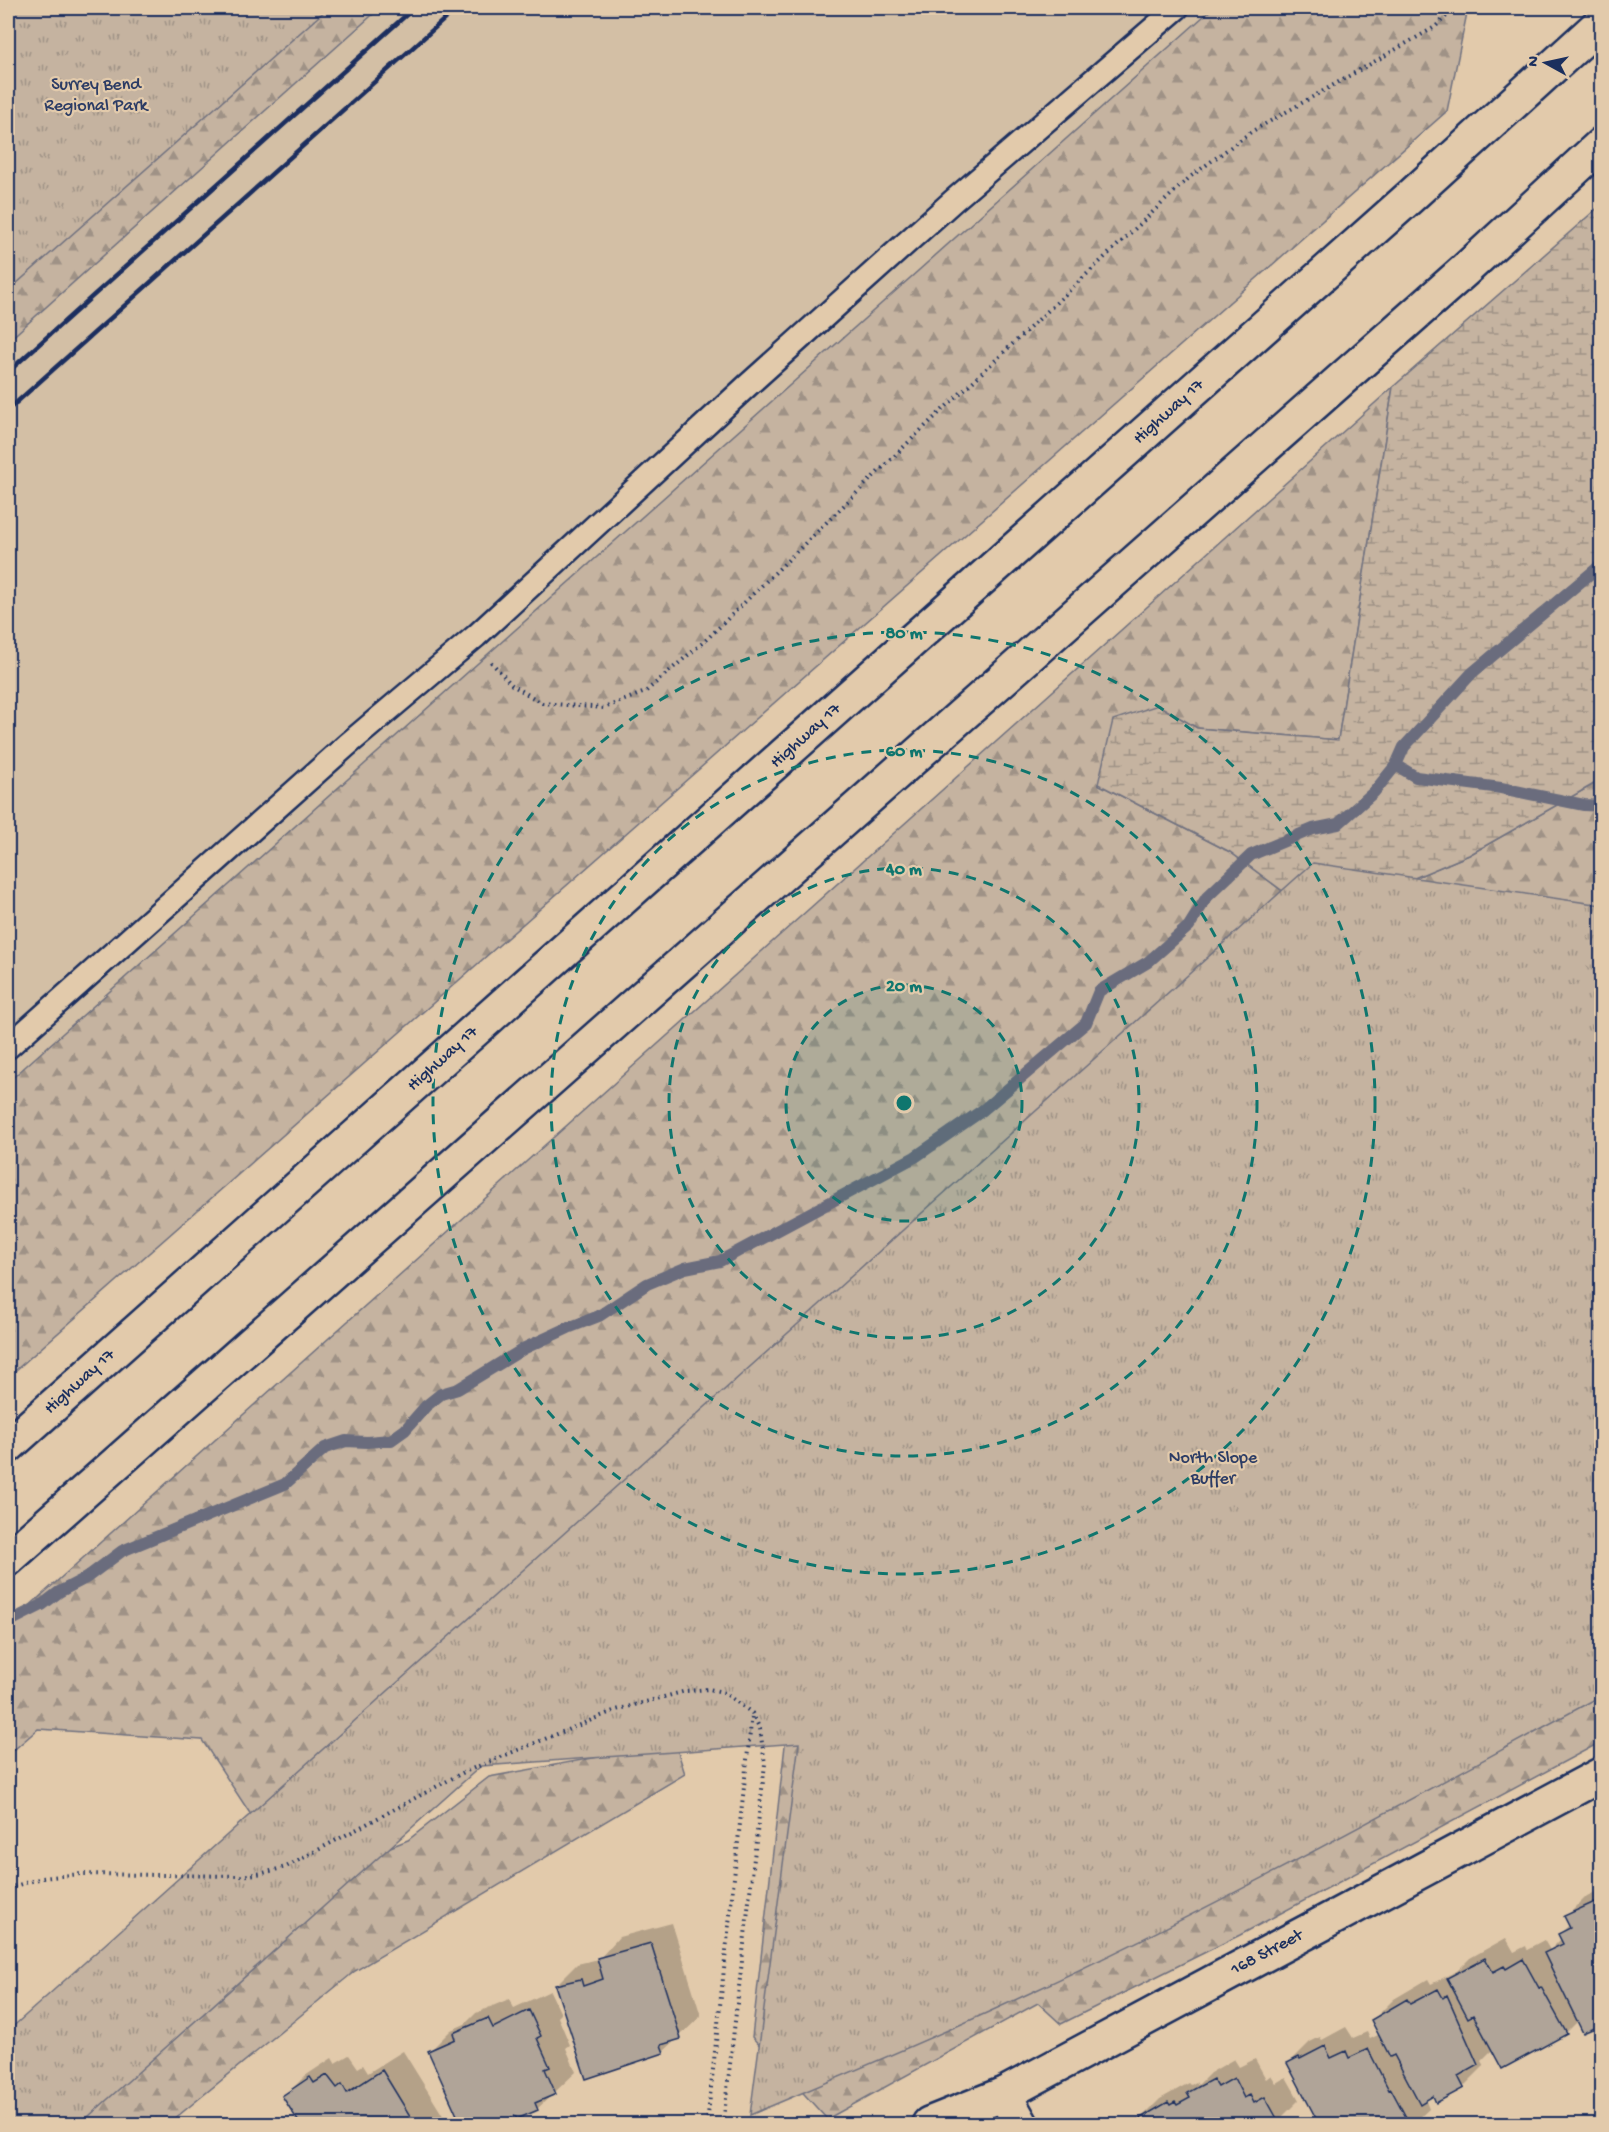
<svg xmlns="http://www.w3.org/2000/svg" width="1609" height="2132" font-family="'Gochi Hand',sans-serif">
<defs>
<pattern id="forest-firs" width="22" height="20" patternUnits="userSpaceOnUse" patternTransform="scale(1.5)"><rect width="22" height="20" fill="#c5b3a0"/><path d="M5 1l3.5 6h-7zM16 11l3.5 6h-7z" fill="#9f9286"/></pattern>
<pattern id="wetland-marsh" width="20" height="14" patternUnits="userSpaceOnUse" patternTransform="scale(1.5)"><rect width="20" height="14" fill="#c5b3a0"/><path d="M1 5h8M5 5V1M11 12h8M15 12V8" fill="none" stroke="#9f9286"/></pattern>
<pattern id="park-tufts" width="24" height="20" patternUnits="userSpaceOnUse" patternTransform="scale(1.5)"><rect width="24" height="20" fill="#c5b3a0"/><path d="M3 7l-1-3M5 7V3M7 7l1-3M15 17l-1-3M17 17v-4M19 17l1-3" fill="none" stroke="#9f9286"/></pattern>
</defs>
<rect width="100%" height="100%" fill="#e2caab"/>
<filter id="ink" filterUnits="userSpaceOnUse"><feTurbulence type="fractalNoise" baseFrequency=".0167" numOctaves="2"/><feDisplacementMap in="SourceGraphic" scale="12" xChannelSelector="R" yChannelSelector="G"/><feConvolveMatrix kernelMatrix="1 2 1 2 8 2 1 2 1" color-interpolation-filters="sRGB"/></filter>
<g filter="url(#ink)">
<path fill="#d3bfa5" d="M380,8H1213L8,1082V341Z"/>
<path fill="url(#forest-firs)" stroke="#70717f" stroke-width="1.5" d="M8,8H380L8,341Z
M1213,8H1468L1447,111L8,1377V1082Z
M1393,387L1338,740L1197,728L1158,705L1098,784L1230,852L1319,918L1469,855L1601,780V1742L1240,1935L1061,2024L1038,2003L827,2119L752,2037L794,1666L257,1824L202,1740L38,1729L8,1755V1625Z
M675,1743L685,1774L355,1971L168,2124H8V2041L227,1912L408,1840L489,1777Z"/>
<path fill="url(#wetland-marsh)" stroke="#70717f" stroke-width="1.5" d="M1601,205V780L1469,855L1319,918L1230,852L1098,784L1113,720L1158,705L1197,728L1338,740L1393,387Z"/>
<path fill="url(#park-tufts)" stroke="#70717f" stroke-width="1.5" d="M8,8H328L8,291Z
M1313,863L1601,905V1696C1412,1798 1225,1903 1030,1993C938,2036 844,2075 750,2115L799,1743L481,1766L80,2124H8V2031Z"/>
<path fill="#0003" d="M1602,1889V2023L1579,2020L1566,2033L1493,2049L1481,2061L1484,2066L1463,2087L1434,2094L1425,2099L1429,2109L1413,2124H1321L1289,2063L1310,2042L1320,2037L1322,2040L1346,2027L1353,2038L1367,2032L1370,2039L1380,2034L1373,2020L1394,1999L1428,1979L1431,1984L1457,1971L1470,1958L1506,1938L1514,1952L1526,1946L1527,1949L1544,1940L1550,1950L1562,1938L1560,1934L1570,1924L1566,1917L1587,1896Z
M672,1923L701,2016L663,2052L556,1985L577,1964L599,1959L619,1937Z
M550,1991L561,2014L558,2017L570,2045L566,2048L576,2072L537,2109L517,2117L516,2114L492,2124H462L430,2051L451,2030L465,2024L476,2013L509,1999L514,2008Z
M403,2051L445,2119L439,2124H301L284,2097L305,2076L332,2058L335,2063L349,2055L358,2068L363,2065L368,2073Z
M1234,2059L1239,2067L1255,2059L1266,2079L1271,2075L1276,2083L1286,2077L1299,2100L1278,2121L1271,2124H1141L1139,2120L1160,2099L1189,2083L1191,2085L1196,2082L1198,2085L1210,2073Z
M1291,2118L1295,2124H1279Z"/>
<g fill="none" stroke-linecap="round" stroke-linejoin="round">
<path stroke="#6a6c7d" stroke-width="12" d="M1396,765L1416,777L1501,788L1584,805L1602,806
M8,1622L42,1605L59,1592L86,1578L122,1551L285,1484L325,1448L346,1441L367,1442L391,1440L405,1430L426,1406L441,1394L458,1389L525,1348L568,1328L599,1316L647,1284L685,1268L720,1261L915,1157L983,1110L1086,1023L1099,991L1148,962L1189,926L1207,897L1251,855L1313,829L1338,824L1374,792L1396,765L1404,747L1472,673L1602,564"/>
</g>
<path fill="#b0a498" stroke="#1b2f5e" stroke-width="1.5" d="M1597,1901L1602,1911V2025L1583,2033L1544,1953L1563,1944L1558,1934L1570,1928L1564,1916Z
M651,1943L681,2039L661,2045L664,2053L586,2079L555,1985L581,1979L583,1986L603,1979L597,1958Z
M1485,1958L1493,1972L1504,1966L1506,1969L1523,1959L1539,1988L1541,1987L1567,2034L1502,2069L1473,2015L1468,2018L1447,1978Z
M1438,1989L1443,1998L1447,1995L1478,2065L1458,2076L1464,2088L1436,2103L1433,2096L1420,2104L1394,2055L1390,2057L1371,2020L1407,1999L1410,2004Z
M529,2010L541,2036L537,2038L550,2067L545,2069L556,2094L535,2103L538,2110L517,2119L515,2116L496,2124H461L428,2051L455,2039L453,2033L488,2018L493,2028Z
M1325,2046L1331,2058L1346,2051L1349,2058L1368,2049L1389,2090L1391,2089L1407,2119L1404,2120L1406,2124H1319L1287,2063L1299,2057L1300,2059Z
M382,2070L415,2124H300L282,2096L310,2077L314,2083L327,2075L337,2088L342,2084L347,2093Z
M1234,2078L1244,2098L1250,2095L1254,2103L1265,2097L1279,2122L1274,2124H1140L1137,2120L1168,2102L1170,2105L1175,2102L1177,2105L1190,2098L1187,2093L1213,2079L1218,2087Z"/>
<g fill="none" stroke-linecap="round" stroke-linejoin="round">
<g stroke="#1b2f5e" stroke-width="27">
<path id="service" d="M8,1047L347,745L476,636L747,386L953,201L1177,8"/>
</g>
<g stroke="#1b2f5e" stroke-width="38">
<path id="minor" d="M1004,2094L1021,2124"/>
</g>
<g stroke="#1b2f5e" stroke-width="38">
<path id="tertiary" d="M929,2124L1004,2094L1602,1774"/>
</g>
<g stroke="#1b2f5e" stroke-width="38">
<path id="trunk" d="M8,1446L1410,197L1602,22
M8,1559L1464,271L1602,144"/>
</g>
<path stroke="#1b2f5e" stroke-width="4" stroke-dasharray="1.5 4.5" stroke-linecap="butt" d="M491,662L512,685L542,703L604,708L645,692L707,639L918,433L1190,177L1251,132L1435,27L1455,8
M8,1888L42,1878L80,1874L241,1876L263,1873L286,1867L464,1772L616,1710L686,1691L709,1689L723,1692L752,1713L760,1729L765,1764L723,2124
M707,2124L752,1714"/>
<use href="#service" stroke="#e2caab" stroke-width="22"/>
<use href="#minor" stroke="#e2caab" stroke-width="33"/>
<use href="#tertiary" stroke="#e2caab" stroke-width="33"/>
<use href="#trunk" stroke="#e2caab" stroke-width="33"/>
<path stroke="#1b2f5e" stroke-width="4.5" d="M8,372L414,8
M8,410L457,8"/>
</g>
</g>
<circle cx="904" cy="1103" r="118" fill="#0f766e" fill-opacity=".12"/>
<g fill="none" stroke="#0f766e" stroke-width="3" stroke-dasharray="10 8">
<circle cx="904" cy="1103" r="118"/>
<circle cx="904" cy="1103" r="235"/>
<circle cx="904" cy="1103" r="353"/>
<circle cx="904" cy="1103" r="471"/>
</g>
<g text-anchor="middle" dominant-baseline="central" stroke-width="4.5" stroke-linejoin="round" paint-order="stroke">
<g font-size="18" fill="#2c3c65" stroke="#e2caab">
<text x="96" y="85">Surrey Bend<tspan x="96" dy="21">Regional Park</tspan></text>
<text x="1213" y="1458">North Slope<tspan x="1213" dy="21">Buffer</tspan></text>
</g>
<g font-size="18" fill="#1b2f5e" stroke="#e2caab">
<text transform="translate(1169 412) rotate(-42)">Highway 17</text>
<text transform="translate(806 736) rotate(-42)">Highway 17</text>
<text transform="translate(443 1059) rotate(-42)">Highway 17</text>
<text transform="translate(80 1382) rotate(-42)">Highway 17</text>
<text transform="translate(1267 1953) rotate(-28)">168 Street</text>
</g>
</g>
<circle cx="904" cy="1103" r="9" fill="#0f766e" stroke="#e2caab" stroke-width="3"/>
<g font-size="18" text-anchor="middle" font-weight="bold" fill="#0f766e" stroke="#e2caab" stroke-width="4.5" stroke-linejoin="round" paint-order="stroke">
<text x="904" y="638">80 m</text>
<text x="904" y="756">60 m</text>
<text x="904" y="874">40 m</text>
<text x="904" y="991">20 m</text>
</g>
<rect width="1609" height="2132" fill="none" stroke="#e2caab" stroke-width="30"/>
<rect x="15" y="15" width="1579" height="2102" fill="none" stroke="#1b2f5e" stroke-width="2" filter="url(#ink)"/>
<g transform="translate(1546 63) rotate(278)" stroke="#e2caab" stroke-width="4.5" paint-order="stroke">
<path d="M0-4.5L10 22L0 15L-10 22Z" fill="#1b2f5e"/>
<text y="-9" font-size="16" font-weight="bold" text-anchor="middle" fill="#1b2f5e">N</text>
</g>
</svg>
